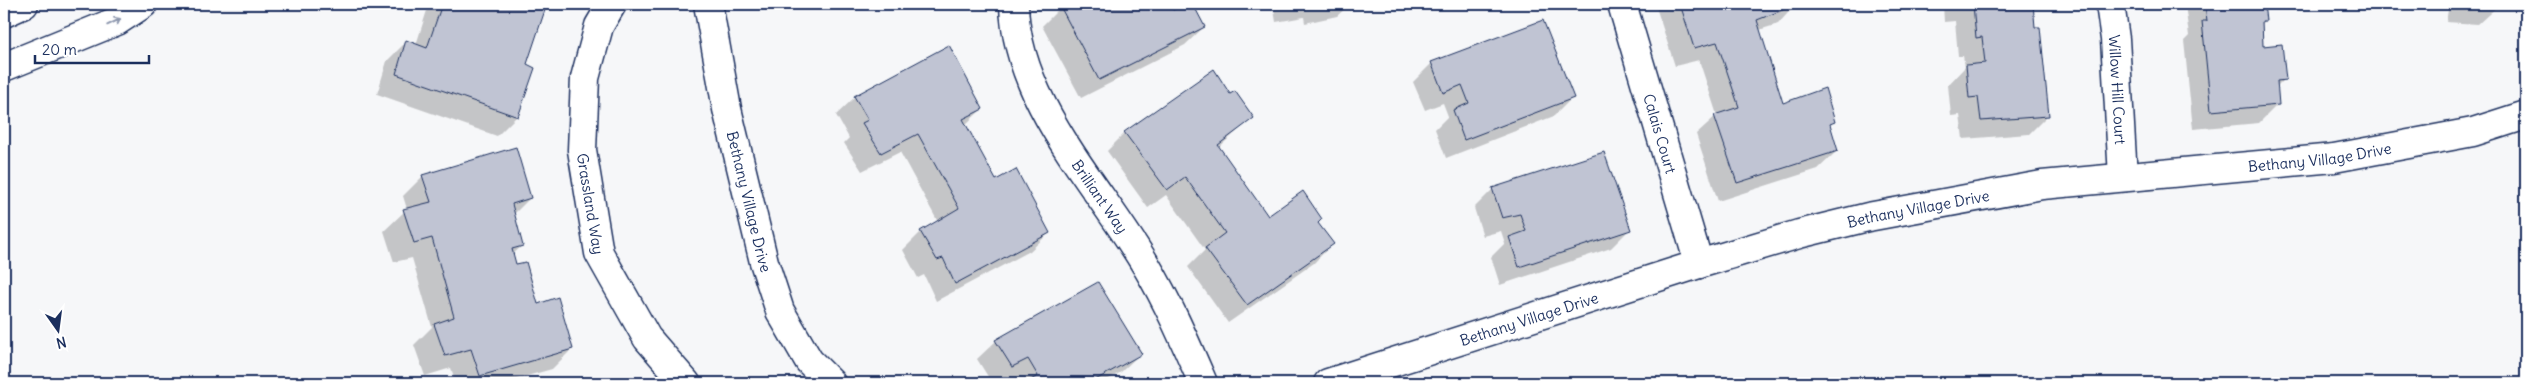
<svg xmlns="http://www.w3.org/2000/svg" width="2530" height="387" font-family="Delius,sans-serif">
<rect width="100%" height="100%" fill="#f6f7f9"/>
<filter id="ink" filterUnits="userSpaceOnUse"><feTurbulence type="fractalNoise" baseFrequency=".02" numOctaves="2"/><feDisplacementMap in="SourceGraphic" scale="10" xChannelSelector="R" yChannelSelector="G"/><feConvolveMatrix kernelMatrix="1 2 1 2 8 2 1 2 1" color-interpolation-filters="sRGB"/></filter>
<g filter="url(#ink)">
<path fill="#0003" d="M429,4H549L544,9L526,65L517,116L497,136L377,94L387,61L407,41L416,45Z
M1067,4H1168L1172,11L1192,4L1204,27L1185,45L1081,98L1042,26L1061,7Z
M1273,4H1350L1337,16L1305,23L1304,17L1276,22Z
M1655,4H1796L1778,24L1759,30L1782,104L1833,122L1829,126L1837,151L1818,169L1718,201L1696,134L1717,115L1699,60L1675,66Z
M1943,4H2032L2048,115L2029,134L1963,139L1960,115L1951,116L1948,85L1965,67L1963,56H1958L1955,21L1944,22Z
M2185,4H2263L2265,21L2261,25L2262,48L2284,79L2276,87L2278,104L2259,123L2193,129L2184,41L2189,36Z
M2449,4H2500L2478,24L2446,22Z
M1432,63L1573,97L1554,116L1446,158L1435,129L1448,116L1443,103L1425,110L1413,82Z
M1229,96L1252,118L1218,148L1267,218L1316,223L1332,244L1314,263L1228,323L1188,267L1205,250L1166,195L1148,208L1107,151L1125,133Z
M855,97L982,109L965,125L995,181L1049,233L1030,251L936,301L924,275L918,278L903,250L921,232L938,222L900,152L862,171L844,143L849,138L836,115Z
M423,176L530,198L513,215L522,246L512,255L515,265L537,306L572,349L552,369L502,383H456L451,368L425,376L414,345L432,327L412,258L394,262L384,231L407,209L403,196Z
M1493,189L1629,230L1611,248L1500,285L1491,257L1505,243L1501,231L1483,236L1474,208Z
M996,341L1140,354L1121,372L1102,383H1013L1009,377L992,383L977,359Z"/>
<path fill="#c0c4d3" stroke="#1b2f5e" d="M442,4H547L527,64L535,68L518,117L396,74L406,40L427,48Z
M1065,4H1170L1173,10L1185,4H1193L1205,27L1099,80L1060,6Z
M1680,4H1798L1757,20L1783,103L1825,88L1835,122L1830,124L1838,151L1737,183L1714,115L1739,107L1717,42L1694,48Z
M1973,4H2033L2035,27H2040L2049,116L1981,121L1978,97L1969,98L1966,65L1985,63L1982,37L1976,38Z
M2205,4H2264L2266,21H2262L2263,46L2282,44L2286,80L2277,81L2279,105L2211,111L2202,21H2207Z
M1543,20L1574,98L1464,140L1453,110L1469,103L1462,85L1443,93L1431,62Z
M949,45L983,109L963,119L996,180L1016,169L1050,233L955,284L943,258L937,260L920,231L959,208L918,134L881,153L862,123L868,120L854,96Z
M1214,69L1230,94L1235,91L1254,118L1218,145L1268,216L1303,191L1322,219L1318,223L1334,244L1247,305L1205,248L1225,233L1185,177L1167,190L1124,132Z
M516,147L531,198L512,204L523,246L512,249L516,264L526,262L538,304L558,297L573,349L480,376L471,349L445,356L434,324L454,317L432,238L414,243L403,209L431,202L422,175Z
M1604,152L1631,230L1519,267L1509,237L1526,231L1520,214L1502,218L1492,188Z
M1098,282L1142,354L1090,383H1025L1038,376L1028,359L1012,367L995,340Z
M591,378L599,383H587Z"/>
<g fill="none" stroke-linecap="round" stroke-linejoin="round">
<g stroke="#1b2f5e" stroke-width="31">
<g id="street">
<path id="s1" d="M612,4L599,26L585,78L582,150L599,253L647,338L686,383"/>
<path id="s2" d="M708,4L727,109L764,262L780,311L809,361L831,383"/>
<path id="s3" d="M1014,4C1016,103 1100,186 1147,267C1169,304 1186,344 1203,383"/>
<path id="s4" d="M1622,4L1699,264"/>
<path id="s5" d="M2110,4L2115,39L2123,177"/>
<path d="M4,13L24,4"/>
<path d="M4,67L117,21L143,4"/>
<path id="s6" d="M1328,383L1699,264L1799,234L1868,217L2042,185L2334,158L2473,132L2526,115"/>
</g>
</g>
<use href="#street" stroke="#fff" stroke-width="28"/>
</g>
<defs><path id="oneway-shaft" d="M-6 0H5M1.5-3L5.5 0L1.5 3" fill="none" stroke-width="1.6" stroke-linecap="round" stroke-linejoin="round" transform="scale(1.25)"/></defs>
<use stroke="#8d97ae" href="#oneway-shaft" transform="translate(114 22) rotate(-26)"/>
</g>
<g text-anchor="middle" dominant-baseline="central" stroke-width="5" stroke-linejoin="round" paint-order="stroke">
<g font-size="15" fill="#1b2f5e" stroke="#fff">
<text stroke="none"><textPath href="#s5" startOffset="86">Willow Hill Court</textPath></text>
<text stroke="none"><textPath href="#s4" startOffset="135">Calais Court</textPath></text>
<text stroke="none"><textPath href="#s6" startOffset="1021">Bethany Village Drive</textPath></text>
<text stroke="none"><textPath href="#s3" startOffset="214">Brilliant Way</textPath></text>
<text stroke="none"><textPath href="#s2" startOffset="202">Bethany Village Drive</textPath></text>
<text stroke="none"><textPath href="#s1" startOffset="206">Grassland Way</textPath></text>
<text stroke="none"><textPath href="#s6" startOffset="616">Bethany Village Drive</textPath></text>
<text stroke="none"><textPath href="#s6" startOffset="211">Bethany Village Drive</textPath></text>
</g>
</g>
<rect width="2530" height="387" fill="none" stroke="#fff" stroke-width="20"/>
<rect x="10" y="10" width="2510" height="367" fill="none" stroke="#1b2f5e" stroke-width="2" filter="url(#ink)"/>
<g transform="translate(58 330) rotate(166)" stroke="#ffffff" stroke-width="4" paint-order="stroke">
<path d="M0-4L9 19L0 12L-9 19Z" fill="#1b2f5e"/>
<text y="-8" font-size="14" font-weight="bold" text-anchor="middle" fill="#1b2f5e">N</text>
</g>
<path d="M35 55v8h114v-8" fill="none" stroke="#1b2f5e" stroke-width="2.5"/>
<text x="42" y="55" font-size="15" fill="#1b2f5e" stroke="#ffffff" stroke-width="4" paint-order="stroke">20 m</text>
</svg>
